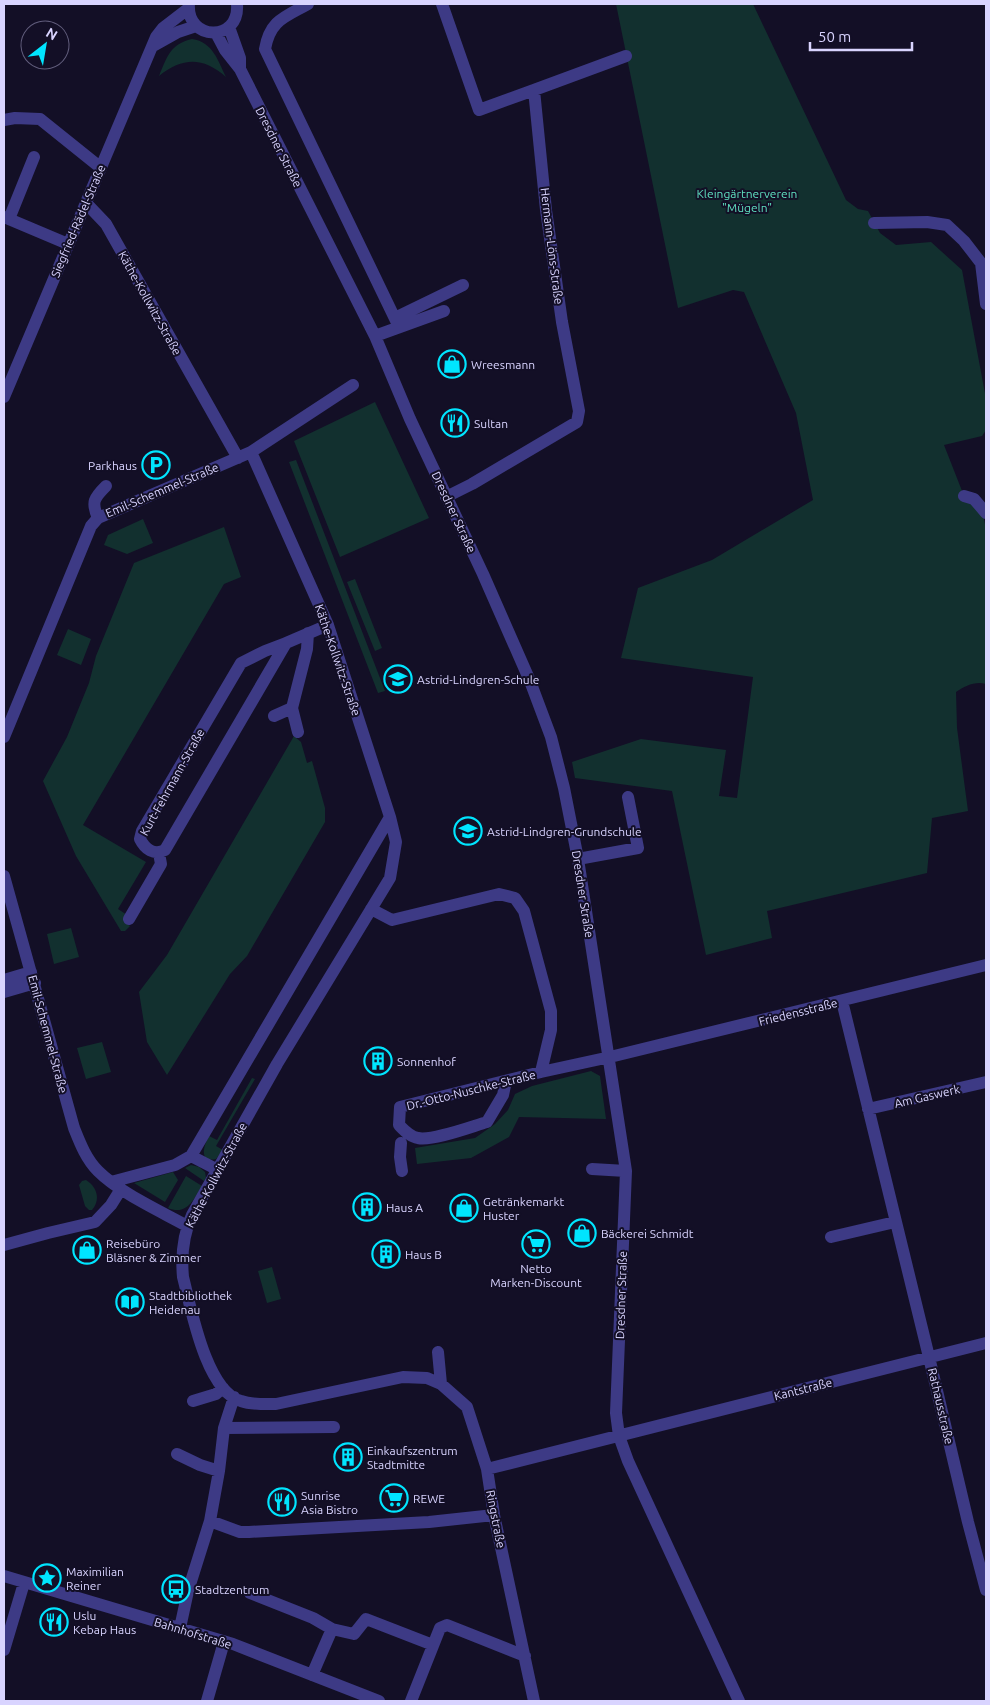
<svg xmlns="http://www.w3.org/2000/svg" width="990" height="1705" font-family="Ubuntu,sans-serif">
<rect width="100%" height="100%" fill="#130f26"/>
<path fill="#12302f" d="M616,4H753L846,200L858,209L868,211L880,233L896,245L931,242L962,270L986,399V430L982,436L944,445L964,496L973,502L983,515L986,529V684C975,681 965,686 956,692L957,728L968,811L932,818L927,873L767,911L772,938L706,955L672,791L575,778L572,762L641,739L726,750L719,796L737,798L753,677L621,658L638,588L712,560L813,500L796,413L744,292L733,290L678,308Z
M192,39C213,42 218,61 226,77C203,57 183,57 159,76C167,57 170,44 192,39Z
M375,402L429,518L340,557L294,441Z
M296,460L385,691L378,693L289,462Z
M143,519L153,543L127,554L104,545L108,535Z
M224,527L241,577L224,584L83,825L146,862L118,909L127,915L124,921L130,926L125,931H121L76,856L43,781L67,737L89,683L96,656L134,563Z
M355,579L382,648L375,651L347,582Z
M68,629L91,639L81,665L57,655Z
M294,736L301,742L307,763L312,761L325,808V822L247,956L230,974L167,1075L147,1042L139,992L167,955Z
M71,928L79,957L54,964L47,934Z
M102,1042L111,1072L86,1079L77,1048Z
M591,1071L600,1076L606,1119L519,1117L509,1137L471,1158L417,1164L415,1148L475,1138L495,1124L508,1110L515,1094L532,1086Z
M252,1078L255,1079L216,1146L223,1150L216,1159C198,1163 204,1145 209,1136L217,1140Z
M191,1165L199,1167L205,1172L206,1178L204,1181L185,1168Z
M173,1172L178,1180L165,1202L134,1183Z
M186,1176L202,1186C194,1199 187,1216 168,1208Z
M86,1180C97,1187 101,1199 92,1210H89L85,1206L79,1185L82,1181Z
M272,1267L281,1299L267,1303L258,1271Z"/>
<g fill="none" stroke-linecap="round" stroke-linejoin="round">
<path stroke="#3d3a85" stroke-width="12" d="M189,4C186,41 240,43 237,4
M308,4C285,17 270,20 265,49L399,327
M442,4L479,110L534,90L546,210L562,322L579,411L577,422L472,484L446,497
M229,27L240,58V69
M216,33L225,50L240,69L375,336L410,419L483,574L530,681L551,737L564,788L578,859L626,1171L616,1413L619,1436L628,1461L739,1701
M153,46L178,32L196,26
M534,90L626,56
M4,120L15,118L40,119L101,168
M86,203L106,224L238,458
M4,217L68,244
M9,219L34,157
M874,223L927,222L947,225L964,241L981,263L986,304
M395,318L463,285
M375,336L444,311
M4,397L156,37L163,28L189,8
M251,452L328,625L390,817L396,842L390,878L277,1064L192,1215C183,1235 181,1255 183,1277C191,1308 206,1391 241,1401C252,1405 265,1404 276,1404L403,1377L427,1378L441,1384L467,1407L487,1469L494,1515L534,1701
M964,496L974,499L986,513
M98,518C91,502 94,498 106,486
M286,643L165,850C154,856 145,849 140,839L142,831L241,663L265,651Z
M286,643L328,625
M274,716L292,708
M298,732L292,708L307,649L308,633
M4,737L91,526L98,518L251,452L353,385
M578,859L638,848L628,797
M4,876L74,1128C80,1143 86,1159 98,1171C120,1193 160,1211 187,1226
M371,909L392,920L499,894L515,898L524,911L551,1011V1030L541,1072L610,1057L986,965
M129,919L161,864L159,853
M4,980L31,972
M4,992L35,983
M842,1001L929,1357L968,1522L986,1590
M506,1081L503,1095L487,1122C470,1127 433,1141 418,1138C410,1137 404,1130 399,1125L400,1107L541,1072
M868,1109L986,1082
M401,1143L400,1157L402,1171
M191,1156L390,817
M592,1169L626,1171
M111,1182L175,1165L191,1156L218,1170
M831,1237L895,1222
M4,1245L48,1233L95,1222L111,1205L121,1189
M438,1352L441,1384
M193,1401L216,1394L223,1388
M224,1428L334,1427
M177,1454L200,1465L219,1471
M487,1469L986,1343
M210,1521L240,1532H249L429,1522L494,1515
M4,1576L233,1644L379,1701
M250,1593L313,1618L332,1629L354,1634L366,1619L433,1645
M180,1628L188,1591L210,1521L219,1471L224,1428L234,1397
M4,1650L24,1583
M312,1675L332,1629
M207,1701L224,1642
M411,1701L440,1628L447,1625L525,1656"/>
</g>
<defs>
<g id="shop-ring" transform="scale(1.4375)"><circle r="9.5" fill="#130f26" stroke="#00e5ff" stroke-width="1.5"/><path d="M-5-2.5h2.3a2.7 3.5 0 0 1 5.4 0H5L5.5 6h-11ZM-1.5-2.5h3a1.5 2.3 0 0 0-3 0Z" fill="#00e5ff"/></g>
<g id="restaurant-ring" transform="scale(1.4375)"><circle r="9.5" fill="#130f26" stroke="#00e5ff" stroke-width="1.5"/><path d="M-5-6h1v4h1v-4h1v4h1v-4h1v5L-1.5 .5V6h-2V.5L-5-1ZM5-6V6H3V1.5H1.5Q1.5-4 5-6Z" fill="#00e5ff"/></g>
<g id="parking-ring" transform="scale(1.4375)"><circle r="9.5" fill="#130f26" stroke="#00e5ff" stroke-width="1.5"/><path d="M-3.5-5.5H1a3.5 3.5 0 0 1 0 7H-1V5.5H-3.5ZM-1-3.4V-.6H.8a1.4 1.4 0 0 0 0-2.8Z" fill="#00e5ff"/></g>
<g id="school-ring" transform="scale(1.4375)"><circle r="9.5" fill="#130f26" stroke="#00e5ff" stroke-width="1.5"/><path d="M0-5L7-2L0 1L-7-2ZM-4 1L0 2.5L4 1V4Q0 6-4 4Z" fill="#00e5ff"/></g>
<g id="building-ring" transform="scale(1.4375)"><circle r="9.5" fill="#130f26" stroke="#00e5ff" stroke-width="1.5"/><path d="M-4-6H4V6H1V3H-1V6H-4ZM-2.5-4.3h1.7v1.8h-1.7ZM.8-4.3h1.7v1.8H.8ZM-2.5-1h1.7V.8h-1.7ZM.8-1h1.7V.8H.8Z" fill="#00e5ff"/></g>
<g id="supermarket-ring" transform="scale(1.4375)"><circle r="9.5" fill="#130f26" stroke="#00e5ff" stroke-width="1.5"/><path d="M-6-5.5h2.5l.6 2H6L4.5 2H-2.5L-4.4-4H-6ZM-1.5 3.2a1.3 1.3 0 1 0 .1 0ZM3 3.2a1.3 1.3 0 1 0 .1 0Z" fill="#00e5ff"/></g>
<g id="library-ring" transform="scale(1.4375)"><circle r="9.5" fill="#130f26" stroke="#00e5ff" stroke-width="1.5"/><path d="M-6-4Q-3-5.5-.7-3.5V5Q-3 3-6 4ZM6-4Q3-5.5 .7-3.5V5Q3 3 6 4Z" fill="#00e5ff"/></g>
<g id="sight-ring" transform="scale(1.4375)"><circle r="9.5" fill="#130f26" stroke="#00e5ff" stroke-width="1.5"/><path d="M0-6L1.8-2.2L6-1.7L2.9 1.2L3.7 5.4L0 3.3L-3.7 5.4L-2.9 1.2L-6-1.7L-1.8-2.2Z" fill="#00e5ff"/></g>
<g id="bus-ring" transform="scale(1.4375)"><circle r="9.5" fill="#130f26" stroke="#00e5ff" stroke-width="1.5"/><path d="M-5-6H5V4H4V6H2V4H-2V6H-4V4H-5ZM-3.5-4V0h7V-4ZM-3.5 1.2v1.5H-2V1.2ZM2 1.2v1.5H3.5V1.2Z" fill="#00e5ff"/></g>
</defs>
<g fill-rule="evenodd">
<use href="#shop-ring" x="452" y="364"/>
<use href="#restaurant-ring" x="455" y="423"/>
<use href="#parking-ring" x="156" y="465"/>
<use href="#school-ring" x="398" y="679"/>
<use href="#school-ring" x="468" y="831"/>
<use href="#building-ring" x="378" y="1061"/>
<use href="#building-ring" x="367" y="1207"/>
<use href="#shop-ring" x="464" y="1208"/>
<use href="#shop-ring" x="582" y="1233"/>
<use href="#supermarket-ring" x="536" y="1244"/>
<use href="#shop-ring" x="87" y="1250"/>
<use href="#building-ring" x="386" y="1254"/>
<use href="#library-ring" x="130" y="1302"/>
<use href="#building-ring" x="348" y="1457"/>
<use href="#supermarket-ring" x="394" y="1498"/>
<use href="#restaurant-ring" x="282" y="1502"/>
<use href="#sight-ring" x="47" y="1578"/>
<use href="#bus-ring" x="176" y="1589"/>
<use href="#restaurant-ring" x="54" y="1622"/>
</g>
<g text-anchor="middle" dominant-baseline="central" stroke-width="4" stroke-linejoin="round" paint-order="stroke">
<g font-size="12" fill="#d9d4ff" stroke="#130f26">
<text transform="translate(279 147) rotate(63)">Dresdner Straße</text>
<text transform="translate(78 221) rotate(-67)">Siegfried-Rädel-Straße</text>
<text transform="translate(552 246) rotate(83)">Hermann-Löns-Straße</text>
<text transform="translate(150 303) rotate(61)">Käthe-Kollwitz-Straße</text>
<text transform="translate(162 490) rotate(-23)">Emil-Schemmel-Straße</text>
<text transform="translate(454 512) rotate(65)">Dresdner Straße</text>
<text transform="translate(338 660) rotate(71)">Käthe-Kollwitz-Straße</text>
<text transform="translate(172 782) rotate(-61)">Kurt-Fehrmann-Straße</text>
<text transform="translate(583 894) rotate(81)">Dresdner Straße</text>
<text transform="translate(798 1012) rotate(-14)">Friedensstraße</text>
<text transform="translate(48 1034) rotate(75)">Emil-Schemmel-Straße</text>
<text transform="translate(471 1090) rotate(-14)">Dr.-Otto-Nuschke-Straße</text>
<text transform="translate(927 1096) rotate(-13)">Am Gaswerk</text>
<text transform="translate(216 1175) rotate(-62)">Käthe-Kollwitz-Straße</text>
<text transform="translate(621 1295) rotate(-88)">Dresdner Straße</text>
<text transform="translate(803 1389) rotate(-14)">Kantstraße</text>
<text transform="translate(941 1406) rotate(77)">Rathausstraße</text>
<text transform="translate(496 1519) rotate(79)">Ringstraße</text>
<text transform="translate(193 1633) rotate(17)">Bahnhofstraße</text>
</g>
<g font-size="12" fill="#5fe0c0" stroke="#130f26">
<text x="747" y="193">Kleingärtnerverein<tspan x="747" dy="14">"Mügeln"</tspan></text>
</g>
<g font-size="12" fill="#d9d4ff" stroke="#130f26" text-anchor="start">
<text x="471" y="364">Wreesmann</text>
<text x="474" y="423">Sultan</text>
<text x="137" y="465" text-anchor="end">Parkhaus</text>
<text x="417" y="679">Astrid-Lindgren-Schule</text>
<text x="487" y="831">Astrid-Lindgren-Grundschule</text>
<text x="397" y="1061">Sonnenhof</text>
<text x="483" y="1201">Getränkemarkt<tspan x="483" dy="14">Huster</tspan></text>
<text x="386" y="1207">Haus A</text>
<text x="601" y="1233">Bäckerei Schmidt</text>
<text x="106" y="1243">Reisebüro<tspan x="106" dy="14">Bläsner &amp; Zimmer</tspan></text>
<text x="405" y="1254">Haus B</text>
<text x="536" y="1268" text-anchor="middle">Netto<tspan x="536" dy="14">Marken-Discount</tspan></text>
<text x="149" y="1295">Stadtbibliothek<tspan x="149" dy="14">Heidenau</tspan></text>
<text x="367" y="1450">Einkaufszentrum<tspan x="367" dy="14">Stadtmitte</tspan></text>
<text x="301" y="1495">Sunrise<tspan x="301" dy="14">Asia Bistro</tspan></text>
<text x="413" y="1498">REWE</text>
<text x="66" y="1571">Maximilian<tspan x="66" dy="14">Reiner</tspan></text>
<text x="195" y="1589">Stadtzentrum</text>
<text x="73" y="1615">Uslu<tspan x="73" dy="14">Kebap Haus</tspan></text>
</g>
</g>
<rect width="990" height="1705" fill="none" stroke="#d9d4ff" stroke-width="10"/>
<g transform="translate(45 45) rotate(31)"><circle r="24" fill="#130f26" stroke="#625e7d"/>
<path d="M0-4L9 19L0 12L-9 19Z" fill="#00e5ff"/>
<text y="-8" font-size="14" font-weight="bold" text-anchor="middle" fill="#d9d4ff">N</text>
</g>
<path d="M810 42v8h102v-8" fill="none" stroke="#d9d4ff" stroke-width="2.5"/>
<text x="818" y="42" font-size="15" fill="#d9d4ff" stroke="#130f26" stroke-width="4" paint-order="stroke">50 m</text>
</svg>
